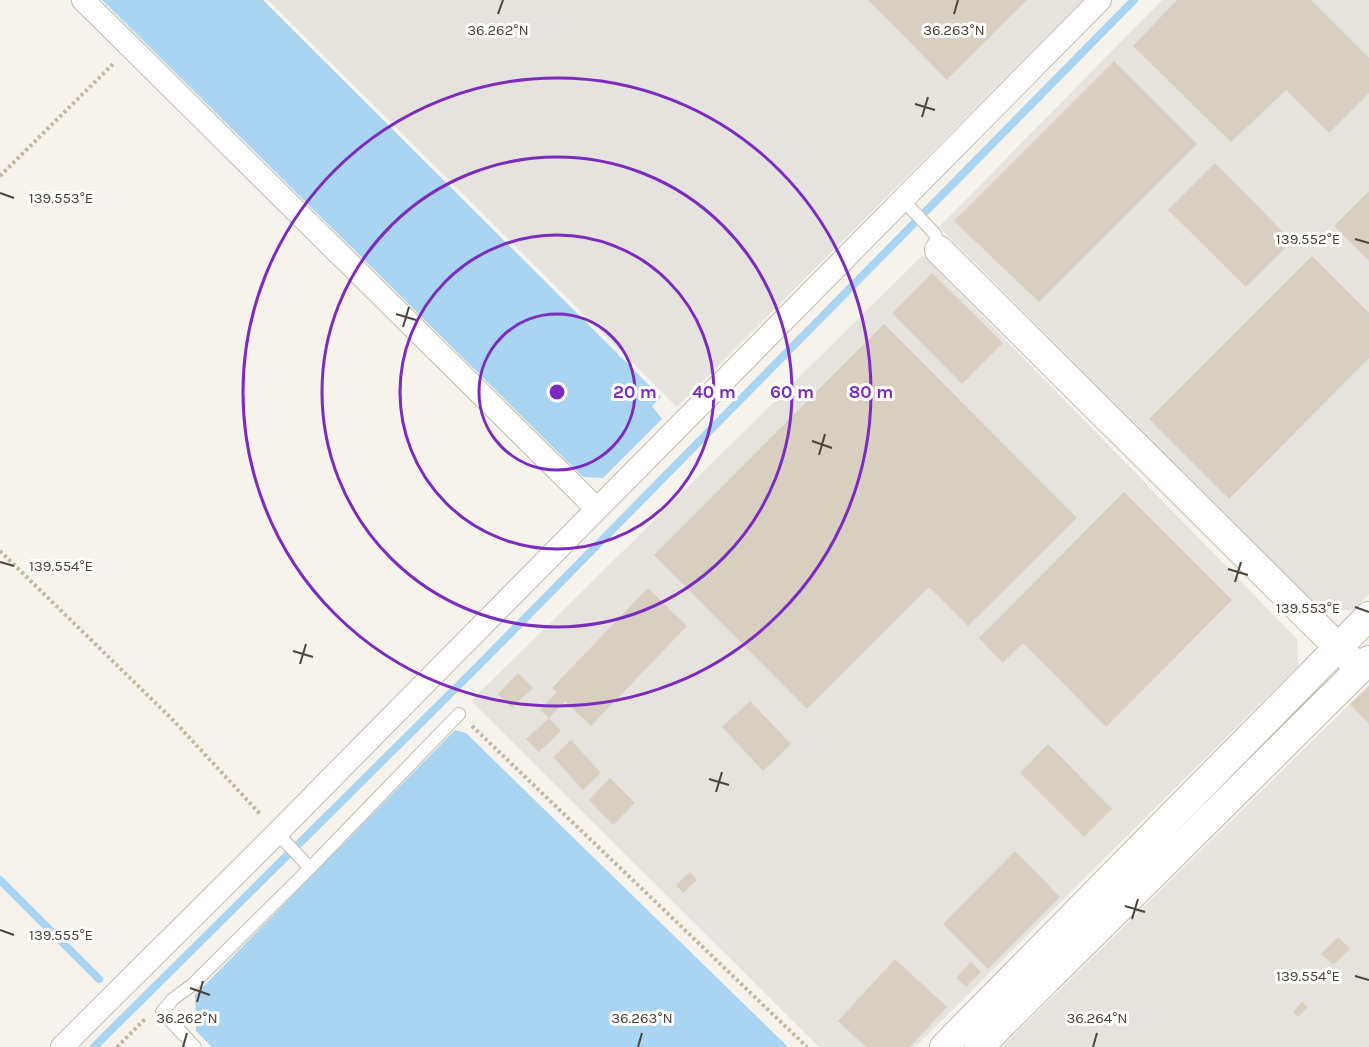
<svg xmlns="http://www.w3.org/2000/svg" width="1369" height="1047" font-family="Karla,sans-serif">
<rect width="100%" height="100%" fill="#f6f3ec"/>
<path fill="#e6e2dd" d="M268,0H1083L677,407Z
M1162,0H1369V594L1354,610L1320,609L939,227Z
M923,255L1297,639L1298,666L915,1047H819L471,701Z
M1369,685V1047H1002Z"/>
<path fill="#a9d4f2" d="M102,0H263L661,397L652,406L662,419L603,478L583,477Z
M455,730L466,733L788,1047H212L196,1031L195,995Z"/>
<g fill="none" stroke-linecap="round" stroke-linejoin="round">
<path stroke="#a9d4f2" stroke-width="8" d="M0,880L99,979
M94,1047L478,666L1134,0"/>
</g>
<path fill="#d8cfc1" d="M868,0H1027L947,80Z
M1177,0H1311L1369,58V93L1329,133L1286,90L1231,142L1133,46Z
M1114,61L1197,144L1039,302L954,221Z
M1215,163L1292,241L1246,287L1168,210Z
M1369,191V261L1334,226Z
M1312,256L1369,313V358L1229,499L1149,419Z
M932,273L1003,343L962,384L892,313Z
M884,324L1077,518L968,626L929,587L807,709L654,555Z
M1124,492L1232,600L1106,727L1023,643L1003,663L979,638Z
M648,588L687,626L591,726L565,701L549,718L540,710L557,692L552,688Z
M518,673L533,688L512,708L498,694Z
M1369,686V724L1350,704Z
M750,701L791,744L763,771L722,727Z
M549,718L561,731L539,752L526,739Z
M571,740L601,773L583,790L553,757Z
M1048,744L1112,809L1084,837L1020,773Z
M610,778L635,803L613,825L589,800Z
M1015,851L1060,897L988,969L943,924Z
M690,872L697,880L683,893L676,885Z
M1338,937L1350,949L1333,965L1321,954Z
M895,959L947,1007L910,1047H866L838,1021Z
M971,962L981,972L966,987L956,978Z
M1302,1002L1308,1007L1298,1017L1293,1012Z"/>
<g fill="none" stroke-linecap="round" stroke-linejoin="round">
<g stroke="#c2bbae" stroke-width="14">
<path id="service" d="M902,199L935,234L939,250
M277,833L310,868
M195,1047L162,1012L173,999L192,985L310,868L459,714"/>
</g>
<g stroke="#c2bbae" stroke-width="24">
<path id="minor" d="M83,0L597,509
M62,1047L277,833L1100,0"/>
</g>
<g stroke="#c2bbae" stroke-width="30">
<path id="tertiary" d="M939,250L1360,669
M944,1047L1369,616
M979,1047L1369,660"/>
</g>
<path stroke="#c4b79f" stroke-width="4" stroke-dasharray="3 3" stroke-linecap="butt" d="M0,176L114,63
M0,551L174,721L261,815
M472,726L807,1047
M117,1047L145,1019"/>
<use href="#service" stroke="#fff" stroke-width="12"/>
<use href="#minor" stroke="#fff" stroke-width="22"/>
<use href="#tertiary" stroke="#fff" stroke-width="28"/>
</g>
<path fill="none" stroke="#4b4439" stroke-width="2" d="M498,14L503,0M954,14L958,0M915,104L935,110M922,117L928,97M0,193L14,198M1355,239L1369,243M396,314L416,320M403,327L409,307M812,441L832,448M819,455L825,434M0,562L14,566M1228,569L1248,575M1235,582L1241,562M1355,607L1369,612M293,651L313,657M300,664L306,644M709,779L729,785M716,792L722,772M1125,906L1145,912M1132,919L1138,899M0,930L14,935M1355,976L1369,980M190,988L210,995M197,1002L203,981M183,1047L187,1033M638,1047L642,1033M1093,1047L1097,1033"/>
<g fill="none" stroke="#7b2cbf" stroke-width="3">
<circle cx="557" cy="392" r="78"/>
<circle cx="557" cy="392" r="157"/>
<circle cx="557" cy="392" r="235"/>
<circle cx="557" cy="392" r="314"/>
</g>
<g font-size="15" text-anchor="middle" fill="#4b4439" stroke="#fff" stroke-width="6" stroke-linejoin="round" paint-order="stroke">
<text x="498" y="35">36.262°N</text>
<text x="954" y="35">36.263°N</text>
<text x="61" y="203">139.553°E</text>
<text x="1308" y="244">139.552°E</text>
<text x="61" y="571">139.554°E</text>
<text x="1308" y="613">139.553°E</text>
<text x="61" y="940">139.555°E</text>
<text x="1308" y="981">139.554°E</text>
<text x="187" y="1023">36.262°N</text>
<text x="642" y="1023">36.263°N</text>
<text x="1097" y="1023">36.264°N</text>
</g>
<circle cx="557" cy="392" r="9" fill="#7b2cbf" stroke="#fff" stroke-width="3"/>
<g font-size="18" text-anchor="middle" font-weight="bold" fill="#7b2cbf" stroke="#fff" stroke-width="6" stroke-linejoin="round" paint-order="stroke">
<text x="635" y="398">20 m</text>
<text x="714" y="398">40 m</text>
<text x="792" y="398">60 m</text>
<text x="871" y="398">80 m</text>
</g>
</svg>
